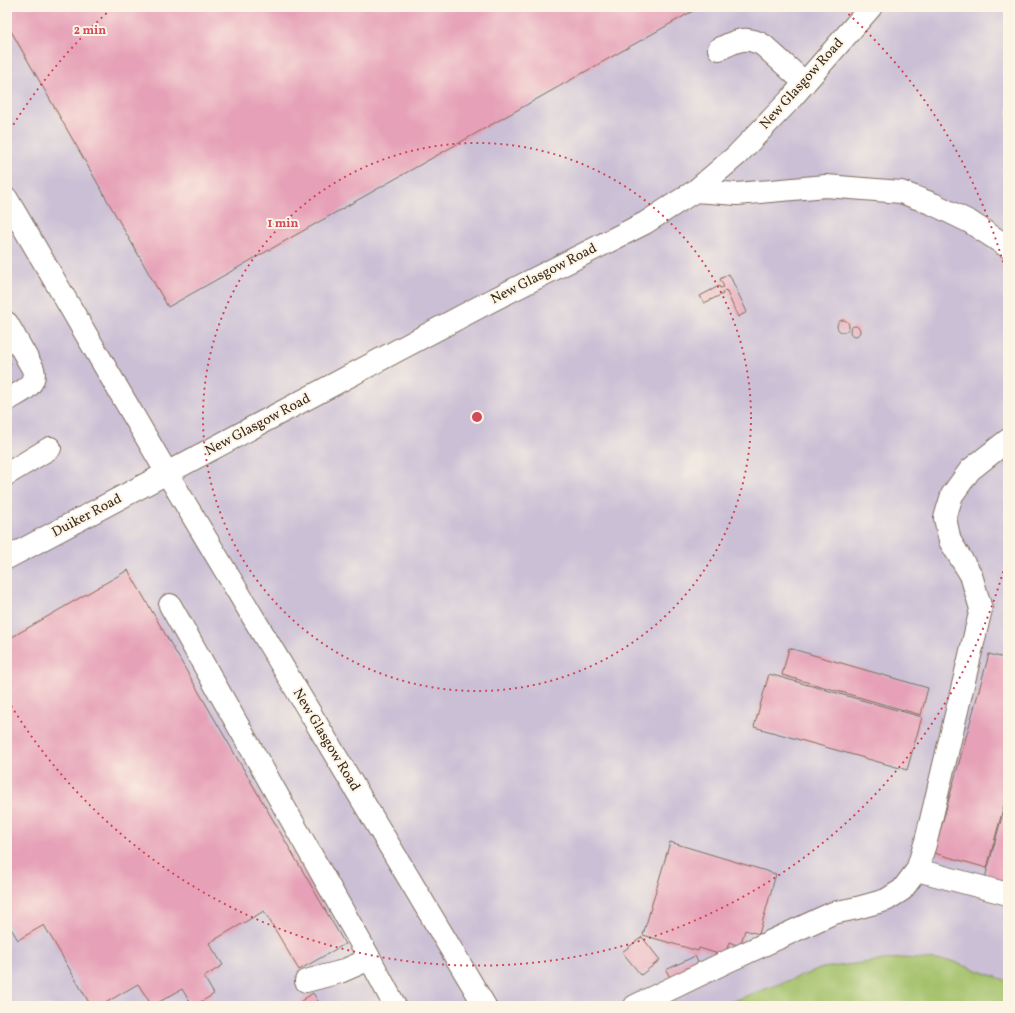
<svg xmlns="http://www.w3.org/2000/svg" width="1015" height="1013" font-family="Vollkorn,serif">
<rect width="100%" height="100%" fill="#fcf5e5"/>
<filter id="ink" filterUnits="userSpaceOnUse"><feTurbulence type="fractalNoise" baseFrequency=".025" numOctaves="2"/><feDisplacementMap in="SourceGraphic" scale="8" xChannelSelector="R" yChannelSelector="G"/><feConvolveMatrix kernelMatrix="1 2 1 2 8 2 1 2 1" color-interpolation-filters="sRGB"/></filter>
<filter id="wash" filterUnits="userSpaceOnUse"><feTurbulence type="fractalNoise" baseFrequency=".012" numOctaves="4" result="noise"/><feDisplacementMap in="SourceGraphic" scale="16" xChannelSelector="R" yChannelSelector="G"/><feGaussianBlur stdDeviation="0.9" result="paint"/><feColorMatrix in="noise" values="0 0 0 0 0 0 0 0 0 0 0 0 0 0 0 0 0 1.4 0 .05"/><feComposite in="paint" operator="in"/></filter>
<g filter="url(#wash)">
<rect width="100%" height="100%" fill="#f8e6ce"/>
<path fill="#cbbfd5" d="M7,7H1008V981L951,961L823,968L719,1006H7Z"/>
<path fill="#a1c068" stroke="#6e7543" d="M902,958L951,961L1008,981V1006H719L823,968Z"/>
<g id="blocks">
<path fill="#e6a1b8" d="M7,7H700L168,307L7,24Z
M729,274L747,312L738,317L726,290L722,292L723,294L704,303L700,296L719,286L720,288L724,287L720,279Z
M837 326a6 6 0 1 1 12 0a6 6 0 1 1-12 0Z
M850 331a5 5 0 1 1 10 0a5 5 0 1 1-10 0Z
M7,358L11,364L7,366Z
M128,570L345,944L299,970L264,911L209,943L223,965L204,977L214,994L194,1006H192L182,989L152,1006L138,984L100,1006H91L44,925L18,940L7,922V640Z
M789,648L928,688L921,715L782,675Z
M989,654L1008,659V790L987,868L934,853Z
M769,674L922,717L907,770L754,727Z
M1008,795V884L985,878Z
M670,842L776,874L759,934L745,930L740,946L729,942L725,956L699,948L698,951L643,935Z
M642,937L660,960L641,975L622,952Z
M695,956L701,969L673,983L666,970Z
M313,993L321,1006H294Z"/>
</g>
</g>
<g filter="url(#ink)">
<use href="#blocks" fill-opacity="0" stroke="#7d6c5c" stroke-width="1"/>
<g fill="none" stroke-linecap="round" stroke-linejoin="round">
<g stroke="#7d6c5c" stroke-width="24">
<path id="minor" d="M719,49C736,41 745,35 763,45L805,83
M695,191L737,194L826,186L901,192L933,204L970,222L1008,247
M7,199L167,473L485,1006
M7,323L33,369C38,386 19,393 7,400
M7,474L50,448
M7,558L481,306L645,223L695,191L737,155L789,101L871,7
M170,605L370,959L395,1006
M917,870L1008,894
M306,981L340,972L370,959
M635,1006L726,962L833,913L857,908L886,900L902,890L917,870L926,841L981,609L971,575L950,541L945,518L952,495L970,470L1008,440"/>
</g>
<use href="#minor" stroke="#fff" stroke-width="22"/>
</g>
</g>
<g fill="none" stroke="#d1495b" stroke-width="2" stroke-dasharray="2 4">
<circle cx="477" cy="417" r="274"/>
<path d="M1008 554A548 548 0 0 1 7 699M7 135A548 548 0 0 1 110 10M844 10A548 548 0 0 1 1008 280"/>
</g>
<g text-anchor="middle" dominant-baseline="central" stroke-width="4" stroke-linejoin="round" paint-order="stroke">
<g font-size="14" fill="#3b2a1e" stroke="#fcf5e5">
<text transform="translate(802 84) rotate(-48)">New Glasgow Road</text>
<text transform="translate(544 274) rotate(-27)">New Glasgow Road</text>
<text transform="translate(258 425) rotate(-28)">New Glasgow Road</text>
<text transform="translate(87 516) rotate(-28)">Duiker Road</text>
<text transform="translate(326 740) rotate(59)">New Glasgow Road</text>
</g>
</g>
<circle cx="477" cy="417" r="6" fill="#d1495b" stroke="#fcf5e5" stroke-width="2"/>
<g font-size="12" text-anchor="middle" font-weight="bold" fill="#d1495b" stroke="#fcf5e5" stroke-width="4" stroke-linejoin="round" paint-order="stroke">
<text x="90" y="34">2 min</text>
<text x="283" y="227">1 min</text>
</g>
<rect width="1015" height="1013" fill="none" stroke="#fcf5e5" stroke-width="24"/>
</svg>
